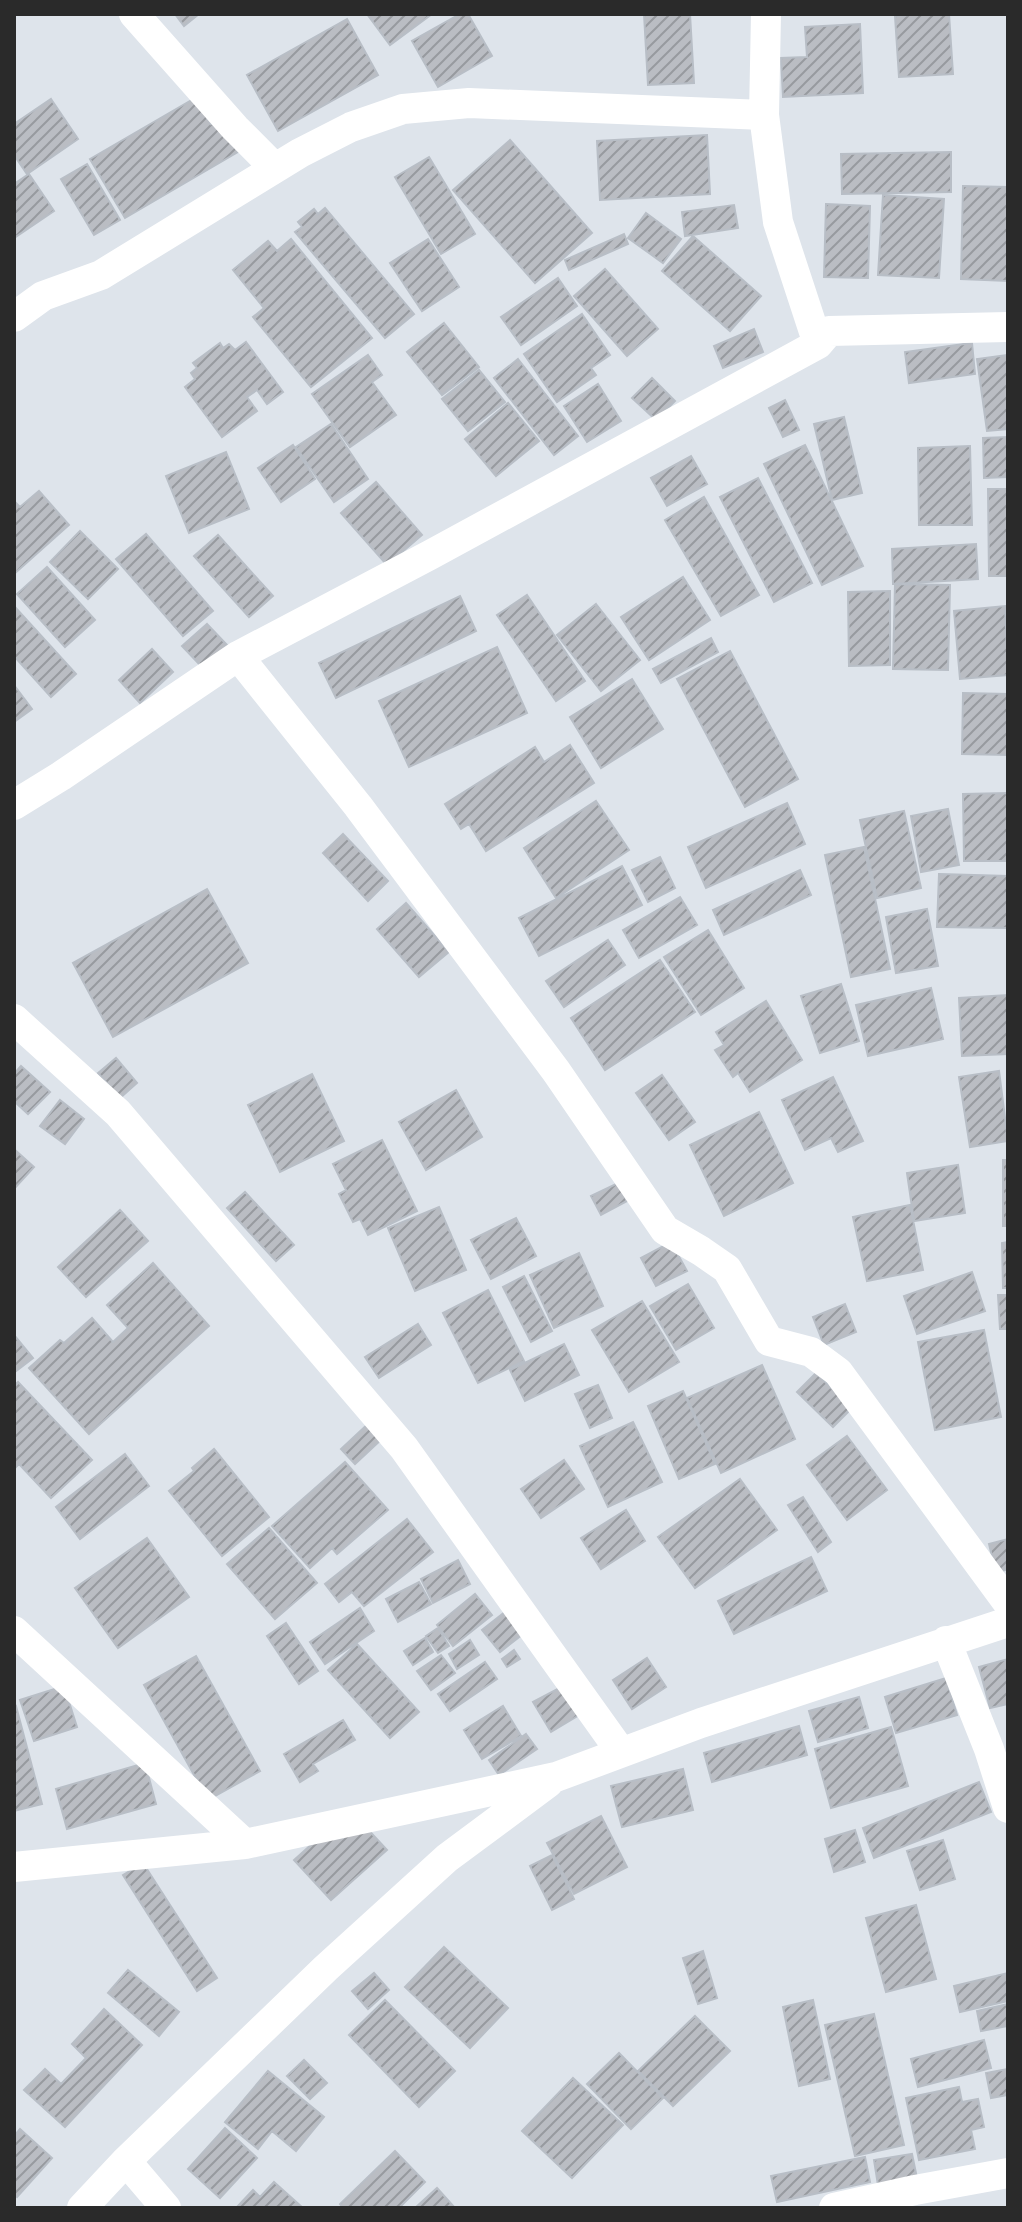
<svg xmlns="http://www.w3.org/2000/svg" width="1022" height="2222" font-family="'PT Sans Narrow',sans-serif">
<defs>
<pattern id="building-hatch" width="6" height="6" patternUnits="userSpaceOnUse" patternTransform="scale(2)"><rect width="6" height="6" fill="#babdc3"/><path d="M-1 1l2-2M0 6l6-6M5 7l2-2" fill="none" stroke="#979a9f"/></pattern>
</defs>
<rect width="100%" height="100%" fill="#dee4eb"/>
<path fill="url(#building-hatch)" stroke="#b8bec6" stroke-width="2" d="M175,14H199L184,26Z
M367,14H432L390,45Z
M460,14H468L492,56L438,87L412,41Z
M644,14H690L694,83L648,85Z
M927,14H949L953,74L899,77L895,16Z
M347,19L378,75L278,131L247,75Z
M860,24L863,93L783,97L781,58L807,57L805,27Z
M195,98L211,124L219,119L238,152L125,218L90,159Z
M51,99L78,139L27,174L14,155V124Z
M707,135L710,194L600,200L597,141Z
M510,140L592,233L535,283L453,190Z
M951,152V192L842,194L841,154Z
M429,157L475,234L441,254L395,177Z
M87,164L120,220L94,235L61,179Z
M29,174L54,211L14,238V184Z
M963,186L1008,187V281L961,279Z
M883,195L944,199L939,278L878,275Z
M826,204L870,206L868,278L824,277Z
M734,205L738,228L685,236L682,212Z
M325,208L414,314L385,338L295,232L302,227L298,222L314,209L318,214Z
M646,213L681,239L663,263L628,238Z
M624,234L628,244L569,270L565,260Z
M693,236L761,296L730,331L662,271Z
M291,239L372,338L311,387L253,317L264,308L233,270L268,241L277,251Z
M428,239L459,287L422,311L390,263Z
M605,269L658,329L627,356L574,296Z
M558,278L577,306L521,345L501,317Z
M582,314L610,355L591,368L596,375L557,402L524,354Z
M444,323L479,367L442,395L407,352Z
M754,329L763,352L723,368L714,346Z
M246,342L283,392L267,404L257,390L247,397L257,411L222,437L185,387L195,379L191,373L197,368L193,363L220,343L223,348L229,344L235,350Z
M972,343L975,374L909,383L905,352Z
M368,355L382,375L372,382L396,415L350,447L312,394Z
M1008,355V429L987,431L977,359Z
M518,359L578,436L554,455L494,378Z
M479,370L505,402L468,431L442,399Z
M652,378L675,401L656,420L632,398Z
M598,384L621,421L587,442L564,406Z
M785,400L799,430L783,437L769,408Z
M508,403L539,441L496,476L465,439Z
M844,417L862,493L832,500L814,424Z
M331,424L368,479L334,502L296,447Z
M1008,437V477L984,478L983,438Z
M293,445L315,479L281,502L258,468Z
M805,445L863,566L822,585L764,464Z
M970,446L972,525H919L918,448Z
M226,452L249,509L189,533L166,476Z
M691,456L707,484L667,506L651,478Z
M758,478L812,583L774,602L720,497Z
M376,482L422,535L387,565L341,513Z
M988,489H1008V576H989Z
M39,491L69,525L14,574V501L20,507Z
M704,497L759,595L721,616L665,520Z
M80,531L118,569L88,599L50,562Z
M146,534L213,611L183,636L116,559Z
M218,535L273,596L249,617L194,556Z
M976,544L978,579L893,584L892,549Z
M47,567L95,620L65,647L17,594Z
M683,577L710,620L649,660L621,617Z
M895,584L950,585L948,670L893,669Z
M890,591V665L849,666L848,592Z
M527,595L585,681L556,701L497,615Z
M460,596L476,631L336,698L319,663Z
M596,604L640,660L601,691L557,635Z
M14,606L76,674L51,697L14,656Z
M1005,606L1008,675L960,679L954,611Z
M207,624L227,645L202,667L182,646Z
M711,638L718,652L661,683L653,669Z
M497,647L527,713L409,767L379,701Z
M152,649L173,672L140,703L119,680Z
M730,651L798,779L745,807L677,679Z
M632,679L663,729L601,768L570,717Z
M14,685L32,709L14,722Z
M963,693L1008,694V755L962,754Z
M570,745L594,783L486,851L469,824L461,829L445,804L535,747L544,762Z
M1008,793V861H964L963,794Z
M596,801L629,850L556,898L524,848Z
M787,803L805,844L706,888L688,847Z
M948,809L959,865L921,872L911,816Z
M904,811L921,888L877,898L860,820Z
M343,834L388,881L368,901L323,853Z
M864,847L890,969L851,977L825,855Z
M660,857L675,888L648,902L632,870Z
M622,866L642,905L539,956L519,918Z
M800,870L811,895L724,935L713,910Z
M939,874L1008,876V928L937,927Z
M207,889L248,963L113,1037L73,963Z
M680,897L697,925L639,958L623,930Z
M406,903L449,952L419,977L377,929Z
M927,909L938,966L896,973L886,917Z
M708,930L744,988L701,1015L664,957Z
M608,940L625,965L564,1007L546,981Z
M660,960L695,1012L605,1070L571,1018Z
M841,984L859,1041L820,1053L801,996Z
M931,988L943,1039L868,1056L856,1005Z
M1008,995V1054L962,1056L959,998Z
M766,1001L802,1060L750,1092L738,1073L733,1077L715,1050L724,1045L716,1032Z
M116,1058L137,1083L120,1098L98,1073Z
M21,1066L50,1092L28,1114L14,1101V1074Z
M999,1071L1008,1141L970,1147L959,1077Z
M312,1074L344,1141L280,1172L248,1105Z
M662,1075L695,1122L669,1140L636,1093Z
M833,1077L863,1141L838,1152L831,1138L805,1150L782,1100Z
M456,1090L482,1137L426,1170L399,1122Z
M60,1100L84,1119L65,1144L40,1126Z
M759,1112L793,1183L724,1216L690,1145Z
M382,1140L417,1211L368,1235L360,1219L353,1222L339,1194L346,1190L333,1164Z
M14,1149L34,1167L14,1189Z
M1003,1160H1008V1226H1003Z
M958,1165L965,1213L914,1221L907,1173Z
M618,1183L627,1201L601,1215L591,1196Z
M245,1192L294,1245L276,1261L227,1208Z
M910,1205L923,1270L867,1281L853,1217Z
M439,1207L466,1270L415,1291L388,1228Z
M120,1210L148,1241L86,1297L58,1267Z
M516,1218L536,1256L491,1279L471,1240Z
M671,1242L687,1271L656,1286L641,1258Z
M1008,1242V1288H1003L1002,1243Z
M579,1253L603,1306L554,1328L530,1275Z
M153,1263L209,1326L89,1434L29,1368L60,1340L64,1343L92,1318L113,1342L128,1328L107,1305Z
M972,1272L985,1311L917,1334L904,1296Z
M524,1276L552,1331L531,1342L503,1287Z
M688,1284L714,1328L676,1350L650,1306Z
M488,1290L524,1361L478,1383L443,1313Z
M998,1295H1008V1329H1000Z
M642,1301L679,1362L629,1392L592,1330Z
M845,1304L856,1332L824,1345L813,1317Z
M418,1324L431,1345L379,1378L365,1357Z
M984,1330L1001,1417L935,1430L918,1342Z
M14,1335L33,1358L15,1372L14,1371Z
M564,1344L579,1375L525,1401L510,1370Z
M762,1365L795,1439L721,1473L687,1398Z
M816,1373L852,1408L833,1427L797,1392Z
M18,1382L92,1460L51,1498L19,1464L14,1469V1386Z
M598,1385L612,1418L590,1428L575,1394Z
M683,1391L715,1464L679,1479L648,1406Z
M633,1422L662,1482L608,1507L580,1446Z
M369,1423L383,1438L355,1464L341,1449Z
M847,1436L887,1490L847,1520L807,1465Z
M214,1449L269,1517L222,1556L169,1491L194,1471L192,1468Z
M125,1454L149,1486L80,1539L56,1507Z
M564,1460L584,1489L541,1518L521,1489Z
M345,1462L388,1510L337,1554L332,1548L310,1568L272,1526Z
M740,1479L777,1530L695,1588L658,1537Z
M803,1497L831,1542L818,1552L788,1505Z
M626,1510L645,1541L601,1569L581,1538Z
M407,1519L433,1552L364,1606L352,1592L339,1602L325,1584Z
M269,1528L317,1583L275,1619L227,1564Z
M147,1538L189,1597L118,1648L75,1588Z
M1008,1539V1569L996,1573L989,1544Z
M811,1557L827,1591L734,1634L718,1601Z
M458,1560L470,1584L433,1603L421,1579Z
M419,1582L431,1604L398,1622L386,1599Z
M475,1594L492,1615L453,1646L437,1625Z
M360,1608L374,1631L325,1664L310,1642Z
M505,1612L523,1634L500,1652L482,1630Z
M286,1623L318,1671L299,1684L267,1636Z
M438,1628L449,1646L438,1653L426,1636Z
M425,1638L433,1652L413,1665L404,1651Z
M470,1640L479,1655L457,1669L449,1654Z
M357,1644L419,1712L390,1738L328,1670Z
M514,1650L520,1659L507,1667L502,1659Z
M441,1655L455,1673L431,1690L417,1671Z
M196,1656L260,1771L208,1800L144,1685Z
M647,1658L666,1687L632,1709L613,1680Z
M1008,1659V1704L990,1708L979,1667Z
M485,1662L497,1679L450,1711L438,1694Z
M946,1678L957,1715L896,1733L885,1697Z
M565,1685L581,1714L551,1732L533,1702Z
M64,1686L77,1727L34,1741L20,1700Z
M859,1697L868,1728L818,1742L809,1711Z
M16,1706L42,1804L14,1811V1707Z
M503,1706L521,1736L482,1759L464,1730Z
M343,1720L355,1740L313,1764L318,1771L300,1782L284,1754Z
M799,1726L807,1755L712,1782L704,1753Z
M891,1727L908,1786L831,1808L815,1749Z
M526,1734L537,1749L499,1775L489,1760Z
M145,1763L156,1804L67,1829L56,1789Z
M683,1769L693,1810L622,1827L611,1786Z
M979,1782L991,1812L874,1858L863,1828Z
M601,1816L627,1867L574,1894L547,1843Z
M361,1822L387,1850L331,1900L294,1860L332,1826L343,1838Z
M855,1830L865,1862L834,1872L825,1839Z
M943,1840L955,1879L920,1890L907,1851Z
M552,1855L574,1899L552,1910L530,1866Z
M143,1863L217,1978L197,1991L123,1875Z
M916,1905L936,1979L886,1992L866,1918Z
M444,1947L508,2008L470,2048L405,1987Z
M703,1951L717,1998L698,2004L683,1958Z
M128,1970L179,2012L159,2036L108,1993Z
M374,1973L389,1990L368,2009L352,1991Z
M1008,1973V2001L960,2012L954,1986Z
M385,2000L455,2071L419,2107L349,2035Z
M813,2000L830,2079L799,2086L783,2007Z
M1008,2004V2026L981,2031L977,2011Z
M104,2009L142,2045L65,2127L24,2090L45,2069L61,2084L86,2058L72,2044Z
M874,2014L904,2145L855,2156L825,2025Z
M695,2016L730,2051L673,2106L638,2071Z
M984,2040L991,2068L918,2087L911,2059Z
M619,2053L663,2098L631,2129L587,2084Z
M304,2060L327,2083L310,2099L287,2076Z
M1008,2069V2095L991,2098L986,2073Z
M268,2071L324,2117L296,2151L272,2131L258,2149L225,2122Z
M573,2078L623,2125L572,2178L522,2131Z
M959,2087L962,2102L978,2099L984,2127L971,2130L975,2149L919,2160L906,2098Z
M225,2128L257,2158L220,2198L188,2169Z
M20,2129L52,2158L17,2197L14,2194V2136Z
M395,2151L425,2182L399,2208H343L340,2204Z
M912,2154L917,2178L878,2185L874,2160Z
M865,2157L870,2182L777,2202L771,2176Z
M274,2182L303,2208H236L253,2190L260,2197Z
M437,2188L455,2208H415Z"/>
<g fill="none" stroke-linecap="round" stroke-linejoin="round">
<path stroke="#fff" stroke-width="30" d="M134,14L235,128L275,168
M766,14L764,115L778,222L818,344
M14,317L43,296L101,275L300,153L351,127L403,109L469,103L764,115
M238,656L358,806L556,1071L665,1230L701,1251L727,1269L769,1341L811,1352L838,1372L1008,1603
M14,805L61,776L238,656L430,555L818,344L829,331L1008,327
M14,1019L118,1113L404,1448L621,1752
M14,1631L245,1844
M946,1641L989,1749L1008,1808
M14,1867L245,1844L556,1777L701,1723L1008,1622
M126,2161L166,2208
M82,2208L126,2161L326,1968L447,1858L548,1783
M834,2208L915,2190L1008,2173"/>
</g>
<rect width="1022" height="2222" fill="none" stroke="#2a2a2a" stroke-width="32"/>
</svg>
